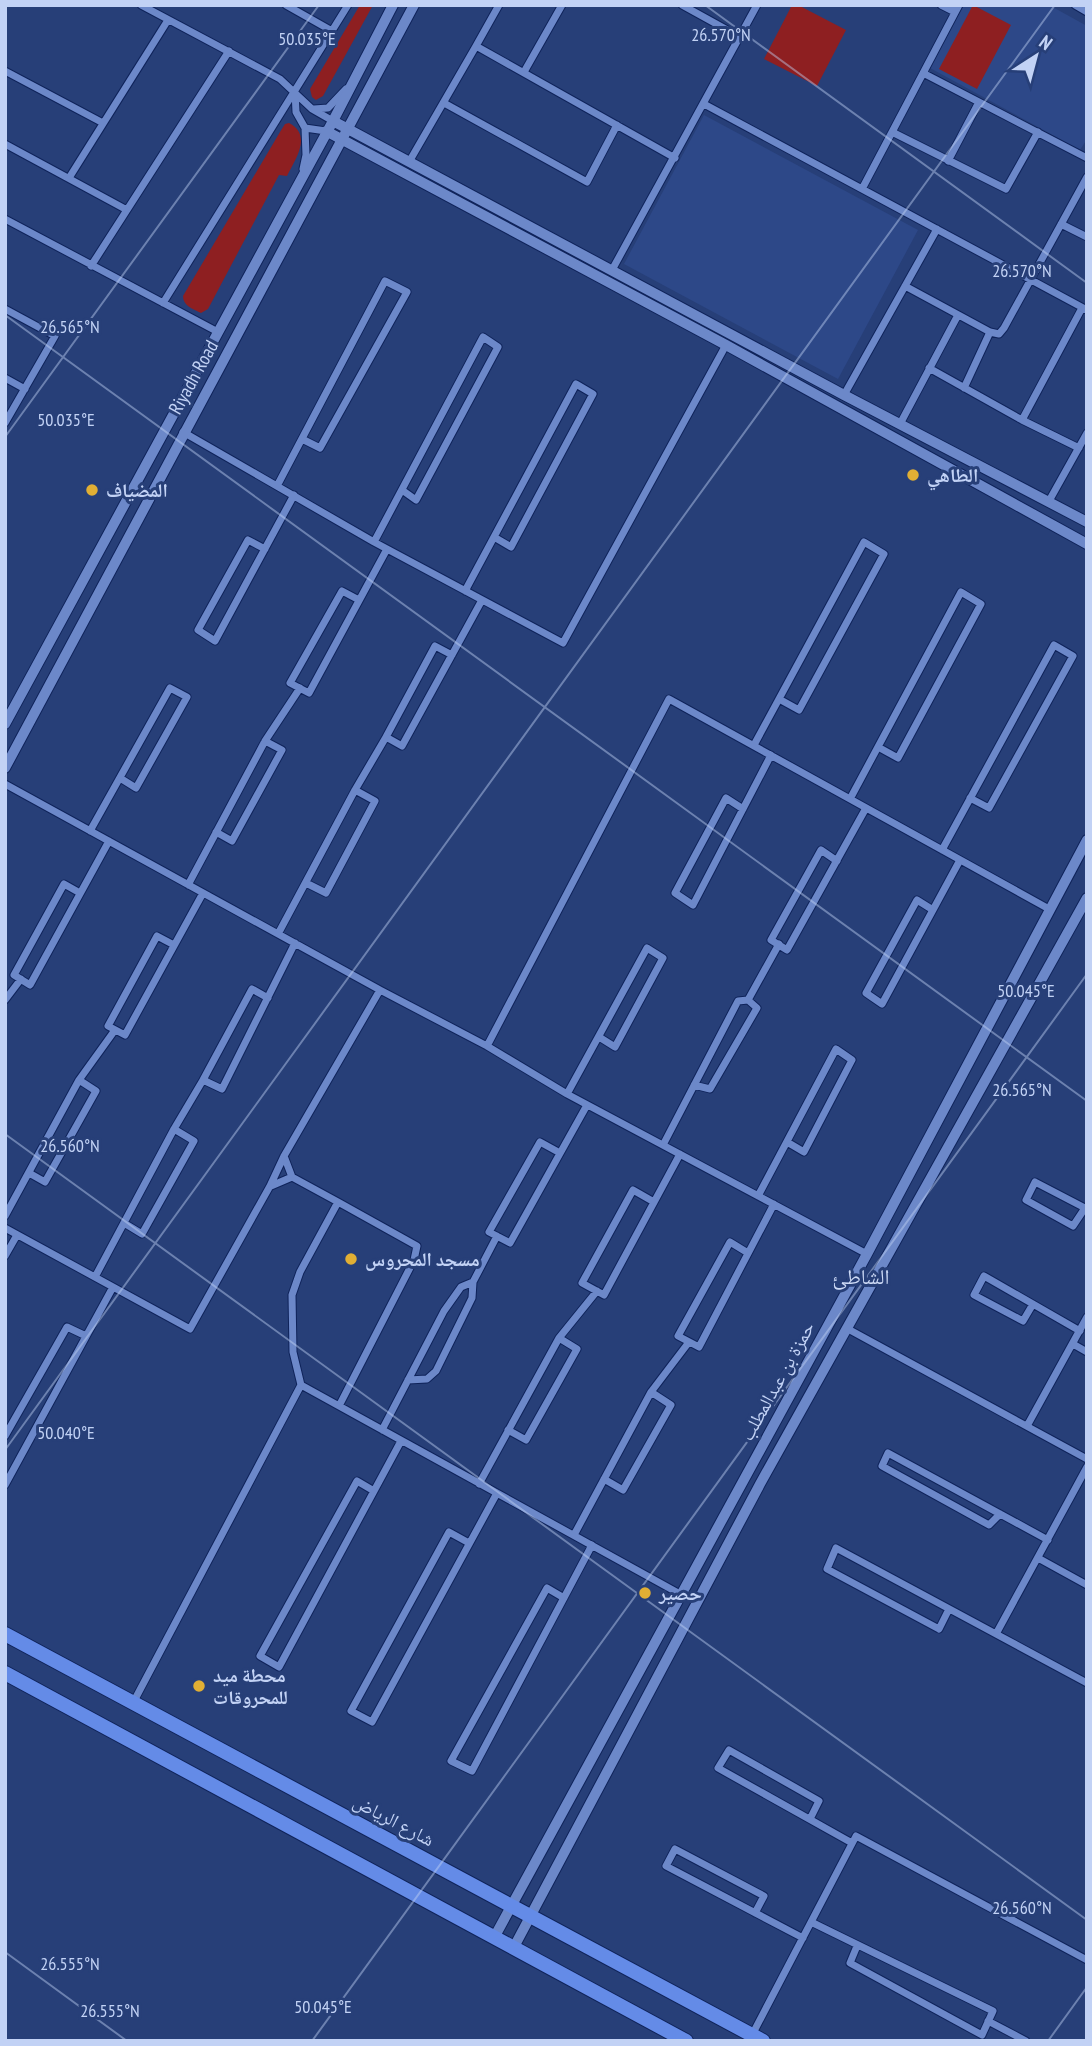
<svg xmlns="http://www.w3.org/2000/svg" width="1092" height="2046" font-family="'PT Sans Narrow','Noto Naskh Arabic',sans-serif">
<rect width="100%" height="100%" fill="#273f78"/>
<path fill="#2d4888" d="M964,5H1049L1087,26V139L1080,150L930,68Z
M704,115L918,230L838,379L624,264Z"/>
<path fill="#8e1f21" d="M360,5H373L323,96L316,100L312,97L310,89Z
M792,5H798L846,30L817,86L764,59Z
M973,5L1011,25L977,89L939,69Z
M289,123C313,135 295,160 287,176L279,175L208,309L201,313C193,309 183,306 183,296L280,132L285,124Z"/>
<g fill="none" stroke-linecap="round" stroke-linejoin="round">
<g stroke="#0f235a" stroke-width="9">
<path id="minor" d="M141,5L280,79L312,109L333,121
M286,5L332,31
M682,5L740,37
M941,5L955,12
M1075,5L1087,12
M476,46L499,5
M5,71L103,123
M524,72L562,5
M923,73L1087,158
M295,91L296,112L305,128L326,131
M444,103L587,182L617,125
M704,104L1087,310
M314,109L328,108L346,89
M892,132L1006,189L1038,132
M5,144L127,210
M948,161L979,102
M409,162L476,46L675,158
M303,169L306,155L305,128
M69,178L168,20
M862,189L959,5
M5,219L218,332
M1061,224L1087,237
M91,266L229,51
M612,270L757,5
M905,286L990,332L999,334L1004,328L1087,177
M163,303L348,5
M5,309L55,336L5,423
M929,368L1022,420L1079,448
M5,378L25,389
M964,388L990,332
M844,395L937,229
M1022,420L1082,308
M900,424L958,315
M183,432L374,542L563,643L726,345
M277,486L385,281L407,292L320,448L302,439
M1049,501L1087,433
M374,542L483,337L498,347L416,500L402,490
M265,549L248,540L198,630L215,641L294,495
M465,591L576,384L593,394L511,547L494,537
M359,600L342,591L290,683L309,693L387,549
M452,655L435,646L386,737L402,746L482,600
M265,741L300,688
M754,745L864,542L884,554L799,710L779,699
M5,784L380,990L284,1156L270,1186L190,1329L5,1228
M355,790L386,737
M850,799L961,592L981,604L898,758L878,747
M743,809L726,798L675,893L693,905L771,755
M90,831L170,688L187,697L136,788L120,778
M942,850L1054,645L1073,656L989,808L970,798
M837,861L821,850L771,940L787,950L866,808
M188,885L265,741L282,750L232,841L216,832
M80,893L64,884L14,975L30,985L109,841
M933,910L917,900L866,993L882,1004L960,860
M278,934L355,790L375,801L326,893L306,883
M174,945L157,936L108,1026L125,1035L203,893
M380,990L487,1046
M268,998L252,989L203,1080L222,1089L295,943
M5,1000L21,979
M748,1000L779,944
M79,1080L115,1030
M567,1094L647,948L663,958L615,1047L599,1037
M174,1129L203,1080
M663,1145L738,1001L748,1000L757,1008L710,1089L694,1085
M560,1153L540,1142L489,1232L510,1243L587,1105
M284,1156L292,1177
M271,1186L292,1177L338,1202L300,1272L292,1295L293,1352L301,1385
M758,1196L836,1049L852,1060L804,1152L787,1142
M338,1202L417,1246L414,1260L339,1406
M654,1202L633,1190L582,1283L604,1295L680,1154
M1085,1208L1073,1226L1026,1200L1035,1182L1085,1208L1087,1209
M5,1216L79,1080L96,1091L45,1182L29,1173
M748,1253L730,1242L678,1336L699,1347L774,1204
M867,1254L567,1094L487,1046L669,699L1049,909
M5,1256L17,1235
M95,1277L174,1129L194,1141L142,1234L124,1223
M1033,1304L1023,1321L974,1295L984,1276L1080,1331
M848,1329L1087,1459
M559,1338L597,1291
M1073,1344L1087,1352
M408,1380L427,1379L436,1371L472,1298L473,1282
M651,1392L689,1342
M1027,1426L1087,1317
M382,1430L444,1311L461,1287L473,1282L497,1236
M5,1436L67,1327L86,1336
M1087,1467L996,1634L1087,1683
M479,1484L559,1338L577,1349L526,1440L508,1430
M5,1485L113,1287
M374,1491L357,1481L260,1656L279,1667L401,1441
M1000,1514L989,1525L882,1466L888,1453L1048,1540
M574,1535L651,1392L671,1405L623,1490L604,1479
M469,1543L449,1532L351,1711L372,1722L497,1493
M1038,1558L1087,1585
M564,1598L547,1588L451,1761L472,1771L592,1545
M949,1609L939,1629L827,1569L836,1548L996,1634
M133,1703L301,1385L680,1594
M810,1819L819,1801L729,1750L718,1768L852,1843
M755,1913L764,1896L675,1849L666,1866L803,1938
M811,1922L993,2011L982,2035L850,1963L857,1946
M988,2021L1026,2041
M752,2035L856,1836L1087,1960"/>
</g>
<g stroke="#0f235a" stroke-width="12">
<path id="tertiary" d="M333,121L844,395L1087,522
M326,131L726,345L1087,544
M5,724L333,121L393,5
M5,768L414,5
M495,1936L867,1254L1087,840
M514,1947L760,1484L1087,898"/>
</g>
<g stroke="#0f235a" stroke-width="16">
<path id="primary" d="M5,1634L763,2041
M5,1673L686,2041"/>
</g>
<use href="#minor" stroke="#6c88c9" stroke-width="7"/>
<use href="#tertiary" stroke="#6c88c9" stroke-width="10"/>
<use href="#primary" stroke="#648be7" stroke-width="14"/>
</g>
<path fill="none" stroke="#c2d2f5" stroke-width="2" stroke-opacity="0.45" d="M705,5L1087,283M5,315L1087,1101M5,437L319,5M5,1134L1087,1920M5,1450L1055,5M5,1952L127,2041M312,2041L1087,974M1048,2041L1087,1987"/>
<g fill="#e1af34" stroke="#273f78" stroke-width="2.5">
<circle cx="913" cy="475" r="7"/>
<circle cx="92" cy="490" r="7"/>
<circle cx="351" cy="1259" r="7"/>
<circle cx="645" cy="1593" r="7"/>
<circle cx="199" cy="1686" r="7"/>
</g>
<g text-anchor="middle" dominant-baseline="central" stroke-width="6" stroke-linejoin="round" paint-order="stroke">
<g font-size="19" fill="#c2d2f5" stroke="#273f78">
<text transform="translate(193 377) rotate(-61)">Riyadh Road</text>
<text transform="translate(777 1381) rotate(-61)">حمزة بن عبدالمطلب</text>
<text transform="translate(394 1820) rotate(28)">شارع الرياض</text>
</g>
<g font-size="19" font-weight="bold" fill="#c2d2f5" stroke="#273f78" text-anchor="start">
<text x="927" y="475">الطاهي</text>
<text x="106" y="490">المضياف</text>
<text x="365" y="1259">مسجد المحروس</text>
<text x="659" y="1593">حصير</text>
<text x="213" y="1675">محطة ميد<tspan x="213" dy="22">للمحروقات</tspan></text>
</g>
<g font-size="21" fill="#ccd9f5" stroke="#273f78">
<text x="861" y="1276">الشاطئ</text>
</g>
</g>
<g font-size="18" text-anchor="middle" fill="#c2d2f5" stroke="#273f78" stroke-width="6" stroke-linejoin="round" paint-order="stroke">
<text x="721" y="41">26.570°N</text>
<text x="307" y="45">50.035°E</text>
<text x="1022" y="277">26.570°N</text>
<text x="70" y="333">26.565°N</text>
<text x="66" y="426">50.035°E</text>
<text x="1026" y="997">50.045°E</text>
<text x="1022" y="1096">26.565°N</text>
<text x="70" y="1152">26.560°N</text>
<text x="66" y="1439">50.040°E</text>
<text x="1022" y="1914">26.560°N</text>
<text x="70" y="1970">26.555°N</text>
<text x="323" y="2013">50.045°E</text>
<text x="110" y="2017">26.555°N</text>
</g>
<rect width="1092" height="2046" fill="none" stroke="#c2d2f5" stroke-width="14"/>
<g transform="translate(1036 56) rotate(36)" stroke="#273f78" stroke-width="5" paint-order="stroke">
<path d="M0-5L12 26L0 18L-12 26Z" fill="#c2d2f5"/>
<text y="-10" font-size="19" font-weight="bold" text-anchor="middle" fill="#c2d2f5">N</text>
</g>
</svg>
